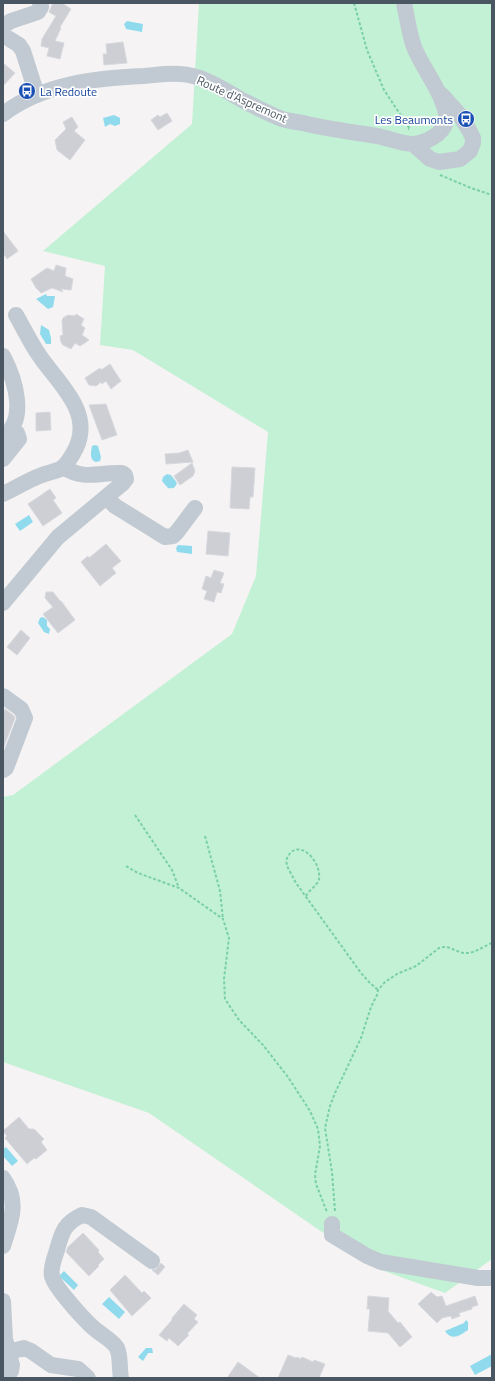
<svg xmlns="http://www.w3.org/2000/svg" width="495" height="1381" font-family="'Titillium Web',sans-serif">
<rect width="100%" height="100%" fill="#f5f3f3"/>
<path fill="#c3f1d5" d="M199,3H492V1259L445,1293L373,1267L149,1113L3,1062V797L13,795L232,634L256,576L268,432L133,350L100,345L105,266L43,251L192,124Z"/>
<path fill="#90daee" d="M127,21L143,24L142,32L126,29L124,24Z
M114,115L120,118V124L115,126L110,124L105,127L103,118Z
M46,294L47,296H55L53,307L48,309L36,299Z
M41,325L49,330L51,338V344H46L40,334Z
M95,445L98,446L101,457L100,461L96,462C89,460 91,452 92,446Z
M167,474L171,475L177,483C175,488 173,489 168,488L162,481L163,477Z
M29,515L33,522L20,531L15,524Z
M178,545L192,546V554L177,552L176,548Z
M43,617L47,620V626L50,629L49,634L44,632L38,623L40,618Z
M6,1147L18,1161L12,1166L3,1156V1149Z
M64,1271L78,1285L74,1290L59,1276Z
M109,1297L125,1312L119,1319L102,1304Z
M466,1320L468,1322V1330C459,1336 452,1341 445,1331L464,1323Z
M146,1348H152L153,1353H148L143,1361L138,1357Z
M492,1354V1366L475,1375L470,1366Z"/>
<path fill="#cdcfd5" stroke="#d7d9de" d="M53,3H62L71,9L60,27L61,28L55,41L64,43L60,59L47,56L49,48L41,46L42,39L56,16L49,12Z
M123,42L127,63L104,65L103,54H107L106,44Z
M3,63L15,73L3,86Z
M167,113L172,121L158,130L151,120L158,115L160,117Z
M72,117L78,127L74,131L85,140L70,160L57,150L55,140L66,129L63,122Z
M3,231L18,251L7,259L3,253Z
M56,265L66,268L65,276L73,279L71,290L61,289L63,292L52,288L41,293L36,288L31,279L47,268L54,271Z
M76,314L84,319L81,325L85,328L82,335L89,340L80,346L75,343L71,349L63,345L61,342L60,336L63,335L62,321L63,318L68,315L75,316Z
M110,364L121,381L111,389L106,381L102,384L101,382L96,386L89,385L85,378L100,368L101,370Z
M106,404L117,435L102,440L89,405Z
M50,412L51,430L36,431V413Z
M188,450L193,462L166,464L165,454L179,453Z
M192,463L195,471L193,476L180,485L174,476Z
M232,467L255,468L253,497H250L249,509L230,508Z
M50,489L56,498L53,500L62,513L43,526L28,504Z
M208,531L230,533L228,556L206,554Z
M106,544L121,561L112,568L116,573L100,586L81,562L88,556L89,558Z
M214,570L224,573L220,583L224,584L221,593L217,592L214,602L204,599L207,591L202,589L206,576L211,578Z
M46,592H53L60,601H61L75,620L58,633L43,614L53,607L45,598Z
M21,630L30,638L17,655L7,647Z
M5,709L13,715L15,718L3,749V714Z
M19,1117L29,1129H34L44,1139L41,1142L47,1150L36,1159L34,1158L27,1164L5,1138L7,1136L3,1131Z
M83,1233L99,1250L98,1252L104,1259L98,1265L99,1266L89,1276L66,1252L68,1247Z
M161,1263L165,1267L158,1275L152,1270L156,1269Z
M125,1275L142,1293L144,1291L151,1298L132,1316L110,1290Z
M431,1292L437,1297L442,1296L446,1306L475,1296L478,1305L472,1307V1309L459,1313L460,1316L452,1319L451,1316L442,1318L437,1323L418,1304Z
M368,1296L389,1298L388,1311L398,1323L400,1322L412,1337L400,1347L388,1333L368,1331L370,1309H367Z
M184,1304L197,1315L194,1319L198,1322L187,1334L189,1335L178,1346L169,1338L167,1341L159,1335L172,1320V1318Z
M288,1355L296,1358L297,1357L301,1359L302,1357L313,1362L314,1360L325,1364L319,1378H278Z
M238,1362L260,1378H227Z"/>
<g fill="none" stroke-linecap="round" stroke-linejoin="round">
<path stroke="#7ad0a6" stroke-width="2" stroke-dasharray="3 2" stroke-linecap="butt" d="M354,3L367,50L384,90L410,129H408
M440,175L471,188L492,195
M135,815L172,870L179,888
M205,836L220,891L223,919
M126,866L138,873L179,888L223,919L229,938L224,979L225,999L239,1020L263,1045L288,1077L310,1111L318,1129L320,1146L315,1175L316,1184L327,1212
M306,896C309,890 318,885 319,879C322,860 295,834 286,861L288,868L296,883L361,973L369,982L378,990
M335,1211L332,1172L325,1128L330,1106L335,1093L361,1038L371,1007L377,995L378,990L385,982L397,974L416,966L439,948C450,944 457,954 467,953C475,953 484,946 492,943"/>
<path stroke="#c1cad2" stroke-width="16" d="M3,26L11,21L38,12L41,7L40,3
M3,35L19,45L23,51L37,95
M3,114C43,84 95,78 144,76C156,75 168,73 180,74C203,75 224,90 244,101C256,107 269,114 282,119C289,121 296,122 303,123C327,129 352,132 377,136C389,138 401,144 413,144C425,143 443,135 446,121C449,101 422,68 414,47C409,33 407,17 404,3
M413,144L430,159L439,162L460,159L470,151L473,143V138L469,130L459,114L442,95
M3,356C15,379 28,420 3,437
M3,459L19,439L17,433L12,428
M3,494C16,488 28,480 42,475C48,472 56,472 62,468C68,463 72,456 76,448C94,410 55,381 37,352C29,340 23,327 16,315
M106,497L115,506L165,537L173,536L177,532L195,508
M3,603L58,537L123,483L126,479L125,475L122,473C99,472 85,481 63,467
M3,696L21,709L25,718L6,768L3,770
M3,1178C20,1202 11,1221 3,1246
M332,1224V1235L367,1256L381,1262L478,1278H492
M3,1301L5,1339L12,1365L11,1371L7,1376L4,1378
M9,1352L24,1348L31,1351L51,1365L78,1369L88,1378
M121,1378C119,1368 121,1357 117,1348C113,1341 102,1335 96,1330C87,1323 54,1287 52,1276C50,1268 55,1257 57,1250C62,1231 65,1223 82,1215L91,1217L152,1261"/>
</g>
<defs>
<g id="bus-disc" transform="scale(0.9)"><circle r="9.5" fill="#1a4fb4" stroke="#fff"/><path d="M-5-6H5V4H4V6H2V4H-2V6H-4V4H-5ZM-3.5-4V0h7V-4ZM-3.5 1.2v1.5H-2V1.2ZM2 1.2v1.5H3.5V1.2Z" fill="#fff"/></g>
</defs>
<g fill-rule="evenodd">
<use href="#bus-disc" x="27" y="91"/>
<use href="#bus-disc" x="466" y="119"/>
</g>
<g text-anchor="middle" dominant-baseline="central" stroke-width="3.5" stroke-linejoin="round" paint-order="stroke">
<g font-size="12" fill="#164399" stroke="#fff" text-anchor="start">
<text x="40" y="91">La Redoute</text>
<text x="453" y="119" text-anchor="end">Les Beaumonts</text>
</g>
<g font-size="12" fill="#4a5661" stroke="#fff">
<text transform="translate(242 99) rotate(24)">Route d'Aspremont</text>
</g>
</g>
<rect width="495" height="1381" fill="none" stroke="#4a5661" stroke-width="8"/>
</svg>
